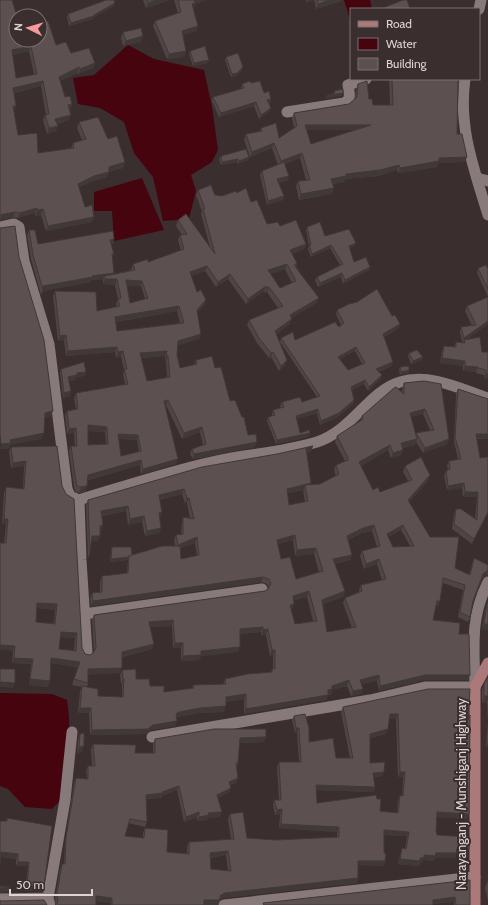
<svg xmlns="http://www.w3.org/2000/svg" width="488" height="905" font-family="Cabin,sans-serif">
<rect width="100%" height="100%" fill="#3a2e2e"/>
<path fill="#45040e" d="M344,0H370L372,9H351V23Z
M128,45L154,59L204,70L212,107L218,150L212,162L191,175L196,191L189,219L163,221L153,177L134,153L124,122L100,108L78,104L73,78L94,75Z
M142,178L164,230L114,241L112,211H94V192Z
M0,693L52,694L67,700C72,724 68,777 60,800C59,803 54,806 52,809L25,807L8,789L0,786Z"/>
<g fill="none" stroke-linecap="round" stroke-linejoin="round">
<path stroke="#887a7a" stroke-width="11" d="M287,112L344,103C352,100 349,92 348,85L366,79
M477,178L488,181
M0,227L14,224L19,227L24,261L49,344L67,489L70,496L79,500
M84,614L262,589
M87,653L81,560L79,500C125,486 170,471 216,461C250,454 285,452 317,442C353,430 368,392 400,382C430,373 461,389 488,398
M152,737L370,700L425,687H475
M48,898L65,800L72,732
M0,899L48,898L50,905
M224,905L475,877"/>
<path stroke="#887a7a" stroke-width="11" d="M479,9L481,0
M465,79C458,127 474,169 488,215
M475,687C474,647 470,618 488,582"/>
<path stroke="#ab7979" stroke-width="11" d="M475,905V687L488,663"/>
</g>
<path fill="#504545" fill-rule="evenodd" d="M0,0L16,40L56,45L71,53L93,68L78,74L77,73L60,81L65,97L72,104L70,110H69V120L57,124L56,131L47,134L43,120L45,115H46L41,86L14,93L16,106L14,111L18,135L38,153L71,148L73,143L82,140L77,128L79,122L108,139L125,162L123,168L109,172L107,177L93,181L79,187L85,207L92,222L46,231L41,215L35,216V213L18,218L13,217L0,220ZM29,51L34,74L16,78L13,55Z
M143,0H170L146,8Z
M174,0H205L195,4L193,9L198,26L196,31L183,35L186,51L184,57L167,59L153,26L155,21L178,13Z
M306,0H342V1L316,9L314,0L306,3Z
M114,6L94,17L93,19L69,26L67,17L68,14Z
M123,32L141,42L123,46L121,38Z
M190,51L208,63L193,66L189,54Z
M226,57L242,70L236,76L231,77L225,60Z
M389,79H459L457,134L465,162L438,163L437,167L398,173L397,170L378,176L345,179L344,182L333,184L332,194L299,200L296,186L298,181L306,180L300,158L285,164L288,180L278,183L284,196L283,200L267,205L260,175L262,171L278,165L272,148L250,157L244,140L246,134L260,131L261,128L279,138L294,128L292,118L294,113L349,104L355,99L356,90L358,84L373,105H390ZM307,130H354L311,144Z
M251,83L264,93L271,99L270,103L269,104V112L259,119L254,106L219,117L212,101L213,97L241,89L242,84Z
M221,156L249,157L248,160L238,164L237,162L221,165L219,159Z
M198,190L215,195L222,196L237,193L251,202L267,224L280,226L306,244L304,249L292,254L297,263L296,266L317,303L291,318L290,324L276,334L287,360L285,365L279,371L271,357L269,358L257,343L247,325L249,320L278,308L267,292L265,293L264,291L246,304L228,279L216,287L205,271L191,276L197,292L206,300L204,305L197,312L199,339L178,345L177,355L180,368L194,365L196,360L215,368L230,401L255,447L193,459L190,454L192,449L203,445L200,432L182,439L166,405H165L176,464L141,474L140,465L88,480L85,491L79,493L75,491L74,487L69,451L71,446H75L74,433L67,434L65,416L67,411L76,409L74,398L76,393L125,384L123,374L124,370L121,356L116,358L115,352L66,356L64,340L58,341L53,296L55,291L97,311L117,307L116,304L118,299L115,285L103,284V279L91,280V282L43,291L41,295L31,259L27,235L29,230L38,244L114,239L113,244H111L114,254L112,257L114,274L131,270L133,264L148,262L181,251L178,240L180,235H182L176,226L178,220L210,247L201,214L202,211L196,195ZM285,269L292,283L280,288L270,274ZM127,285L141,286L145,299L130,303ZM177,311L180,323L117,331L116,322ZM165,356V361H166L167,377L147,381L141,358ZM88,431L105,432L106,444L88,445ZM119,439L137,440L139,452L121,456Z
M307,227L325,236L356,243L354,246L350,248L354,262L370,267L369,270L343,284L341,277L318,287L315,280L317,277L340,265L330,248L311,257L308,249L309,246L306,230Z
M478,268L488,269V324L467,339L482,352H488V379L484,378V375L476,373V372L463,371V366L440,363L442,351L444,346L454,347L456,342H462L460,332L461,327L472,326L465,311L467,306L488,297L477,273Z
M337,310L392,316L399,328L384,337L392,366L378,372L381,379L368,391L364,384L352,390L354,400L353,404L338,417L320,425L317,413L297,419L300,433H310L308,437L276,444L267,421L268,417L272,416V414L273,410L281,408L280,406L282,402H302L317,397L280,342L281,338L295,340L339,327L341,325L336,314ZM355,351L362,364L348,370L340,359Z
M409,353L422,360L411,364L408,356Z
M400,367L409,370L408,373L400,375L399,370Z
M61,369L86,372L84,376L76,377L75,380L69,381L70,396L63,398L60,373Z
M424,381L447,444L423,453L416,442L415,445L402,448L401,455L391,458L388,450L361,466L373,490L380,492L408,481L403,472L405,466L430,475L428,481L409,502L430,537L455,568L469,575L474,558L488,565V575H487L482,579L473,601L470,617L468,622L458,617L463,590L443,583L440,601L438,606H436L433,620L459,634L470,675L468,680H424L379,691L377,681L361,684V694L351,696L347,686L332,690L331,695H328L326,700L244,714V699L226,702L224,712L198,713L177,717L176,718L177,721L175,726L151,730L146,734L90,735L89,713H78L80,691L82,687L72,685L78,667L50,663L48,687L29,685L31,664L12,663L13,651L4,543L6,524H2L4,493L6,487L23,489L24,466L11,468L9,452L11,447L57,446L82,648L85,654L90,655L93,653L94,652L92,620L94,615L265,591L268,589L269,588L267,584L261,582L91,606L90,598L92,593L100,592V582L102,576L127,573L128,560L110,562L111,550L112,547L132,555L175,546L174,540L176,535L181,534L182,522L183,517L190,518L187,503H185L182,494L159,500L162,512L160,518H159L161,528L159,533L145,536L142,522L128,525L126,511L102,516L103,525L101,531H100V536L98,541H91L90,553L88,558L86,505L88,500L313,446L311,451L307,453L311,483L310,485L320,484L336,476L334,470L336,465L345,461L335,442L337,436L360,422L362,416L402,393V389L404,383ZM423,414L430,430L416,433L415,434L411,417ZM304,490L303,491L305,502L289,505L288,493ZM401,530L410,546L393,547L388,537ZM372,531L377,547L362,551L360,556L364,569L377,564L382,580L361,585L359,590V592L345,598L343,603L352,628L327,632L323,604L343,597L345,591L334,564L350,560L352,555L348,540L362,533ZM293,540L295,556L314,554L319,572L296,579L281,559L278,544ZM195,543L197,556L181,559L180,548ZM307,597L313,621L295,624L291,610H292L294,600ZM37,608L55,610L54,623L36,622ZM172,626L173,648H181V661L199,660L201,656L238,652L240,634L261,632V635H266L270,656L273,655V669H272L271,672L225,679L223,684L193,685L192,688L164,692L150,686L136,679L122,670L120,675L121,684H122V697L98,696L87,687L88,683V674L120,673L122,657L152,649L150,627ZM60,637L75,638L74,650L59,649Z
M458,389L488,439H477L480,458L488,457V513L472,544L452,529L454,514L456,509L475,519L477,497H463L462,488L447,490L444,476L446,471L448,470L447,465L449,461L458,459L454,442L456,394Z
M488,602V630L482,629L485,610Z
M488,676V747H486L488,722L487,703H482V690Z
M343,707L468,720L467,819L437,817L436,831L437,835L468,853H456L455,858H435L434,861L423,860L422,863L420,862L419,866L398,864L402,848L405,849L407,836L384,835V853L385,861L384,866L358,865V878L357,883L223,898L220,900L217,905H111V903L96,901L56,904L55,898L60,869L62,864H64L65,842L74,783L76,778L87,779L86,771L88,766H92L91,749L93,744L135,753H153V744L155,739L266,737L264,742L239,743L238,763L237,768L236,783L230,785L229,792L218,798L220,817L208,818L207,820L197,821V817L184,822L177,790L162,796L161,798L146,799L147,822L145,827L128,823L125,836L143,838V833L145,828L167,852L187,854V846L189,842L231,839L228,819L230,814L247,838L276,840L337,837V832L279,828L280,814L275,815L273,805L274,800H279L277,767L279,762H299L297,733H295L292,720L294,716L309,742L336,758H350L341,712ZM389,718L396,719L398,777H403L402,796L400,795L398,800L397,813L317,803L316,790L374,792V777L382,776L370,763V738L386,734ZM226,855L228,871L211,869L210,858Z
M80,734L82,752L77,753L78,740Z
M7,818L44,886L42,891H25L28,866H16V859L1,857L0,821H6Z
M470,880V905H454V902L433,904V905H263V903Z
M488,880V901L485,888Z"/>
<path fill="#413838" d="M157,0H170L146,8L148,3Z
M194,0H205L195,4L193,9L190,10Z
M307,0H314L306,3Z
M330,0H342V1L316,9L318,4Z
M115,3L114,6L94,17L93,19L69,26L71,23L94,15Z
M198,26L196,31L180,36L182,31Z
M143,36L141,42L123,46L126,41Z
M31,46L29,51L10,56L12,50Z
M186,51L184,57L167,59L169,54Z
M209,60L208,63L193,66L194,63Z
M95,63L93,68L78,74L80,69Z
M79,67L77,73L57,82L59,77Z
M243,67L242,70L236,76L231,77L232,74Z
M43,81L41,86L11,93L13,88Z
M343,93L342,96L325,99L326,96Z
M271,99L270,103L266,105L267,100Z
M256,102L254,106L219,117L221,113Z
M72,104L70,110L66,111L68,105Z
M13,106H16L14,111H11Z
M271,108L269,112L259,119L261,115Z
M71,115L69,120L54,124L55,119Z
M305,125H371L369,130H303Z
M58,126L56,131L47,134L49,128Z
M274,143L272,148L250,157L252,152Z
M302,153L300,158L279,167L281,161Z
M249,157L248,160L238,164L239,161Z
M467,157L465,162L438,163L437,167L398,173L400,168L439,158Z
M238,159L237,162L221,165L222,162Z
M125,162L123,168L109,172L107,177L93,181L76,189L78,184L109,167Z
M399,165L397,170L378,176L345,179L344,182L329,185L331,179L346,174Z
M289,176L288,180L275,183L277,179Z
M334,188L332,194L299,200L301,194Z
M284,196L283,200L267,205L268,201Z
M37,208L35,213L18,218L20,213Z
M43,209L41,215L35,216L37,210Z
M15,212L13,217L0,220L1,215Z
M94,217L92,222L46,231L48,226Z
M114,239L113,244L109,245L110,240Z
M356,243L354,246L348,249L349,246Z
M306,244L304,249L288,255L290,250Z
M331,245L330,248L311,257L312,254Z
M287,264L285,269L266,276L268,270Z
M207,266L205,271L188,277L190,272Z
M370,267L369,270L343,284L345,280Z
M114,273L113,278L105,276L103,279L91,280V282L43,291V286L92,276Z
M342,273L341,277L318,287L320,283Z
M230,274L228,279L216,287L218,282Z
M105,279H117L115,285L103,284Z
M126,280L142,281L141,286L124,285Z
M266,286L264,291L246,304L248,299Z
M269,287L267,292L265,293L267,288Z
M319,298L317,303L288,320L290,315Z
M206,300L204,305L195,315L197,310Z
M179,306L177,311L114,322L115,317Z
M292,319L290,324L273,337L275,331Z
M488,321V324L465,341L464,340V341L462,343L464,338Z
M400,324L399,328L381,338L383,334Z
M201,334L199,339L176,346L178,341Z
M66,335L64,340L58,341L60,336Z
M117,347L115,352L66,356L68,351Z
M356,347L355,351L336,361L338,357Z
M123,351L121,356L116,358L118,352Z
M167,351L165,356L138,358L140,353Z
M273,352L271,357L269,358L271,353Z
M166,356H168L166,361H165Z
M423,357L422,360L411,364L413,361Z
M442,358L465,361L463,366L440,363Z
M287,360L285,365L279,371L281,366Z
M393,362L392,366L374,373L376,369Z
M465,366L478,367L476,372L463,371Z
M409,370L408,373L400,375L401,372Z
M86,372L84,376L76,377L75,380L66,381L68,377L77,373Z
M486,373L488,374V379L484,378Z
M382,375L381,379L368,391L369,387Z
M365,380L364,384L350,391L351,387Z
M71,391L70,396L63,398L64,393Z
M168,400L166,405L162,406L164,401Z
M354,400L353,404L338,417L320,425L321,421Z
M318,409L317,413L295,420L296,416Z
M425,409L423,414L408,418L410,413Z
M53,411L51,416L43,419L45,413Z
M88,425L107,427L105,432L86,431Z
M202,427L200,432L182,439L184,433Z
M76,428L74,433L67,434L69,429Z
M44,433L42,439L10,445L9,449H0L1,444L10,440Z
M310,433L308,437L276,444L277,440Z
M118,434L138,435L137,440L116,439Z
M476,434H488V439L474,438Z
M417,439L415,445L399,448L401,443Z
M449,439L447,444L423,453L425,448Z
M257,442L255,447L193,459L194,454Z
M390,445L388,450L357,468L359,462Z
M313,446L311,451L304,454L306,448Z
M403,450L401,455L391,458L393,453Z
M178,459L176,464L141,474L143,469Z
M141,460L140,465L86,480L88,475Z
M26,461L24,466L11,468L13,463Z
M430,475L428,481L406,505L408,500Z
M311,483L309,488L305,485L304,490L285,494L287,489Z
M464,483L462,488L447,490L448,486Z
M87,486L85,491L79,493L81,487Z
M184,489L182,494L157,500L159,495Z
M465,492H478L477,497H463Z
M187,498H189L187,503H185Z
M128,506L126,511L99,516L101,511Z
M162,512L160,518H157L159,513Z
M488,512V513L472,544L474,539Z
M144,516L142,522L128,525L130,519Z
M4,519H8L6,524H2Z
M103,525L101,531H99L100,526Z
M374,525L372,531L362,533L345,541L347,536L363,528Z
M403,525L401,530L385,539L387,534Z
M161,528L159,533L145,536L147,531Z
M295,535L293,540L275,545L277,540Z
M92,536H100L98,541H90Z
M197,537L195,543L176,550L178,545Z
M316,548L314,554L295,556L297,550Z
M352,555L350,560L331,564L333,559Z
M129,557L128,560L110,562L111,559Z
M379,559L377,564L364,569L366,564Z
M488,570L487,575L482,579L483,574Z
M263,577L261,582L91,606L93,601Z
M309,591L307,597L292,601L293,596Z
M345,591L343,597L320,606L322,600Z
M437,601H440L438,606H436Z
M37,603L57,604L55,610L35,608Z
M294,604L292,610L288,611L290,605Z
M173,620L172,626L147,627L149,622Z
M484,624H488V630L482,629Z
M263,627L261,632L238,634L240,629Z
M268,629L266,635H261L263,630Z
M61,632L77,633L75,638L59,637Z
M175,643H183L181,648H173Z
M154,644L152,649L120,657L122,652Z
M0,645L15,646L13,651L0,650Z
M240,647L238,652L201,656L199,660L181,661L183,656L201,651Z
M272,650H275L273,655L270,656Z
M14,658L33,659L31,664L12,663Z
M51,658L80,662L79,667L49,663Z
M122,668L120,673L86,675L88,669Z
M379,675L377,681L358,685L360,680Z
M425,675H470L468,680H424L379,691L380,686Z
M30,679L50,681L48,687L29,685Z
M123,679H124L122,684H121Z
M349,680L347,686L332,690L331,695H326L328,690L332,686Z
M0,682L15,683L13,688L0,687Z
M363,689L361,694L351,696L353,691Z
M246,694L244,699L224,702L226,697Z
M328,695L326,700L244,714L246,709Z
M484,696H488V700L487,703H482Z
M226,706L224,712L198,713L177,717L174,719L176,714L179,712L200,708Z
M80,708H91L89,713H78Z
M390,714H398L396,719L388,718Z
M177,721L175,726L151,730L146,734L90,735L92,730L153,725Z
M296,728H299L297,733H295Z
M388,729L386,734L368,738L370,734Z
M266,737L264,742L238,743L240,738Z
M488,742V747H486Z
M84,746L82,752L77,753L79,747Z
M384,772L382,776L371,778L373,773Z
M400,772H405L403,777H398Z
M238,778L236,783L227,787L229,782Z
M316,785L375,787L374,792L314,790Z
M179,786L177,790L162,796L161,798L144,799L146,795L162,792Z
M231,788L229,792L216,800L217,795Z
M282,809L280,814L275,815L277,810Z
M199,812L197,817L184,822L186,817Z
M222,812L220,817L208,818L207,820L197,821L199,817L208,813Z
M437,812L469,814L467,819L435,817Z
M281,824L339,827L337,832L279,828Z
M384,830L409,832L407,836L382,835Z
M457,848L469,849L468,853L455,852Z
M228,851L226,855L208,858L210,853Z
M1,852L18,854L16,859L0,857Z
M436,853H456L455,858H435L434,861L423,860L422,863L420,862L419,866L398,864L400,859L420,858L424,855Z
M358,861H385L384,866L356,865Z
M18,862H29L28,866H16Z
M358,878L357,883L223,898L220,900L217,905H203L204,900L225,893Z
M44,886L42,891H25L27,887Z
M10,887L9,892L0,893V888Z
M96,896L112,898L111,903L95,901Z
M455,897L454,902L431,904L433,900Z"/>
<path fill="#5d5050" stroke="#413838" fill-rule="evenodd" d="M0,0H12L16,13L20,12L21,16H16V40H40V23L48,21L56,45L66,42L71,53L89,48L95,63L80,69L79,67L59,77L65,97L70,96L72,104L68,105L71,115L55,119L58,126L49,128L45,115L49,114L43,81L13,88L16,106H13L18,135L37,133L38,153L74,148L73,143L86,139L79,122L98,117L108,139L117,136L125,162L109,167V172L94,176L78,184L85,207L92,205L94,217L48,226L43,209L37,210V208L20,213L15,212L0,215ZM31,46L37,74L16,78L12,50Z
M106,0H114L115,3L94,15V16L71,23L68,14Z
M147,0H157L148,3Z
M178,0H194L195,3L192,4L198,26L182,31L186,51L169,54L155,21L181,12Z
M317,0H330L318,4Z
M403,0H407L410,9H380Z
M141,28L143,36L126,41L123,32Z
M205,46L209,60L194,63L190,51Z
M238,53L243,67L237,73L232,74L226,57Z
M392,79H458L457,134H462L467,157L439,158V161L400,168L399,165L380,170L346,174V176L331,179L334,188L301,194L298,181L310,180L302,153L281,161L274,143L252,152L246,134L262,131L261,128L276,123L279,138L297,126L294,113L349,104L357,97L358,84L367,81L369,99H372L373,105H393ZM305,125H371L311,144Z
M250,81L251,83L260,81L264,93L269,91L271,99L267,100L271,108L261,115L256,102L221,113L213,97L244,88L242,84Z
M343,89V93L326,96L335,93L334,91Z
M246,149L249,157L239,161L238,159L222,162L221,156Z
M284,162L289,176L277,179L284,196L268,201L262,171Z
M211,185L215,195L222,196L236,191L237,193L246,188L251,202L257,200L267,224L278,222L280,226L296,220L306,244L290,250L297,263L294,265L319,298L290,315L292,319L275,331L287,360L281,366L273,352L271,353L259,338L249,320L283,306L269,287L267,288L266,286L248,299L230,274L218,282L207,266L190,272L197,292L201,290L206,300L197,310L201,334L178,341L177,355L180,368L197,364L196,360L212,356L215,368L221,367L230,401L235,400L242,417H244L248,435L256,434L257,442L194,454L192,449L206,444L202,427L184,433L168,400L164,401L178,459L143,469L141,460L88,475L87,486L81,487L77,486L76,482L71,446H77L76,428L69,429L67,411L78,409L76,393L128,384L124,369H127L123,351L118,352L117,347L68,351L66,335L60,336L55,291L96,292L97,311L120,306L118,299L121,298L117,279H105V276L135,270L133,264L148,259V262L184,249L180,235L187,234L178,220L186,214L215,254L203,209H205L198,190ZM287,264L296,281L280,288L268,270ZM126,280L142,281L148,298L130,303ZM179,306L184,323L117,331L115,317ZM167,351L166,356H168L170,377L147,381L140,353ZM88,425L107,427L108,444L88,445ZM118,434L138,435L141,451L121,456Z
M320,222L325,236L349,229L356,243L349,246L354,262L366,257L370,267L345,280L342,273L320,283L317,277L343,264L331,245L312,254L309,245H311L307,227Z
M15,226L19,257L44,340L53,411L45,413L44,433L10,440L11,443L1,444L0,434V228Z
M29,230H35L38,244L113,231L114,239L110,240L114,254H112L114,273L92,276L93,277L43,286V290L33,255Z
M486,265L488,269V289L478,268Z
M377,289L392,316L395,315L400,324L383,334L393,362L376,369L382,375L369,387L365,380L351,387L354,400L339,413L321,421L318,409L296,416L300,433L309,430L310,433L277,440L268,417L275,415L273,410L284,407L282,402L300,397L302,402L320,396L281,338L293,332L295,340L335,322L339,327L344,323L337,310L349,304L357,302ZM356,347L365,363L348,370L338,357Z
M488,297V321L464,338L461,327L476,325L467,306Z
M480,337L482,352H488V374L486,373V370L478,368V367L465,366V361L442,358L444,346L456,347V342L465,343L464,340Z
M417,350L423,357L413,361L409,353Z
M84,362L86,372L77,373V375L68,377L71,391L64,393L61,369Z
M409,366V370L401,372L400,367Z
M424,381L441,384L449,439L425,448L416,433L434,430L425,409L410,413L417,439L401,443L403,450L393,453L390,445L359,462L373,490L378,487L380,492L412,480L405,466L421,457L430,475L408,500L430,537H459L455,568L470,575L474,558L488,565V570L483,574L473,601L470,617L460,612L465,585L443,578L440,601H437L433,620L460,623L459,634H469L470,675H425L380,686L379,675L360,680L363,689L353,691L349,680L332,686V689L328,690V695L246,709V694L226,697V706L200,708L179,712L176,714L177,721L153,725L148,729L92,730L91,708H80L82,686L98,689V696L123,697L124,679H123L122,670L136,669V679H149L150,686H164V692L194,688L193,685L226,684L225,679L247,674L272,672V669H275V650H272L268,629L263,630V627L240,629V647L201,651V655L183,656V643H175L173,620L149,622L154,644L122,652V668L88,669V683L74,679L80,662L51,658L50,681L30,679L33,659L14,658L15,646L0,645V543H6L8,519H4L6,487L24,489L26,461L13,463L11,447L57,446L62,486L66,494L74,499L82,648L85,654L90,655L93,653L96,648L94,615L265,591L268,589L271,583L269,579L263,577L93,601L92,593L102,592V576L128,573L129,556L162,546H180L181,559L199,555L197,537L178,545L176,535L183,534V517L194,519L189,498H187L184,489L159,495L162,512L159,513L161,528L147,531L144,516L130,519L128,506L101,511L103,525L100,526V536H92L90,553L88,500L202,467L277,454L313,446L306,448L311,483L287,489L289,505L308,501L305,485L320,484L339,474L336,465L348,460V458L337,436L363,419L362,416L394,388L396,387L404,394V383ZM374,525L380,546L362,551L366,564L379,559L386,579L361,585L362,591L345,598L356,627L327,632L322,600L345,591L333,559L352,555L347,536L363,528ZM403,525L414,546L393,547L387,534ZM295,535L297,550L316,548L323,571L296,579L290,557L281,559L277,540ZM309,591L317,621L295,624L290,605L294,604L293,596ZM37,603L57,604L55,624L36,622ZM61,632L77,633L76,651L59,649Z
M458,389L488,399V434H476L480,458L488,457V512L474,539L454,524L456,509H461L477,520L478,492H465L464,483L448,486L446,471L450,469L449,461L461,459L455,437Z
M112,547H131L132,555L129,556V557L111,559Z
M488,602V624H484L487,604Z
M0,669H15V683L0,682Z
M488,676V696H484V684Z
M428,689H470L468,720L470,715L469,814L437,812L436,831L437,835L469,837V849L457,848L456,853H436L435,856L424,855V858H420V861L400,859L402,848L406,849L409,832L384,830V853H386L385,861H358V878L225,893L221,895L219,900H204V905H112V898L96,896V905H55L58,902L57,893L62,864H65L66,838L76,778L88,779V766H95L93,744L136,745L135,753H155V739L214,729H266V737L240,738L238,763H236L238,778L229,782L231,788L217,795L222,812L208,813L209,815L199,817V812L186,817L179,786L162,792L163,793L146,795L147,822L130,819L125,836L144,838L145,828L168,830L167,852L189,854V842L234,839L230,814L243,812L247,838L276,840L339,837V827L281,824L282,809L277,810L274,800H281L279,762H301L299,728H296L294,716L305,714L309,728V742L333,738L336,758H353L343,707ZM390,714H398L400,772H405L403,796L400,795L398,813L380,811L381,799H377L376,795L317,803L316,785L375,787L373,773L384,772L385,762L370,763V734L388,729ZM228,851L231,871L211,869L210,853Z
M84,733V746L79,747L80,734Z
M7,818L52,826L44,886L27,887L29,862H18V854L1,852L0,864V821H7Z
M470,880V905H456L455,897L433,900V905H264L263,903Z
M0,886L10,887L0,888Z
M0,900L1,901L44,900L47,905H0Z"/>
<g text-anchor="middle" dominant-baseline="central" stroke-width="4" stroke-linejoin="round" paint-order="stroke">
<g font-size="13" fill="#dcd5d4" stroke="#3a2e2e">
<text transform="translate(461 794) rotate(-90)">Narayanganj - Munshiganj Highway</text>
</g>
</g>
<rect x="350" y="8" width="130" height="72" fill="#3a2e2e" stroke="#7b7170"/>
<rect x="358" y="21" width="20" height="6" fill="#ab7979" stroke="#7b7170"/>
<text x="386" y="28" font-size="12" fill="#dcd5d4">Road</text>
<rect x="358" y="38" width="20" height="12" fill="#45040e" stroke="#7b7170"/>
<text x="386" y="48" font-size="12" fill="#dcd5d4">Water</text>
<rect x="358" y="58" width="20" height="12" fill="#5d5050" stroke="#7b7170"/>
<text x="386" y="68" font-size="12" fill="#dcd5d4">Building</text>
<g transform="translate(28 28) rotate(275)"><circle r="19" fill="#3a2e2e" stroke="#7b7170"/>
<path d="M0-3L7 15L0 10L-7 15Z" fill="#f59b9b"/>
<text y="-6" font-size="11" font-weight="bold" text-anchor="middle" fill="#dcd5d4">N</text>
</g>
<path d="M10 889v6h82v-6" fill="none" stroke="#dcd5d4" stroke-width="2"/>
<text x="16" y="889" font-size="12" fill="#dcd5d4" stroke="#3a2e2e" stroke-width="3" paint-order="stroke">50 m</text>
</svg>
